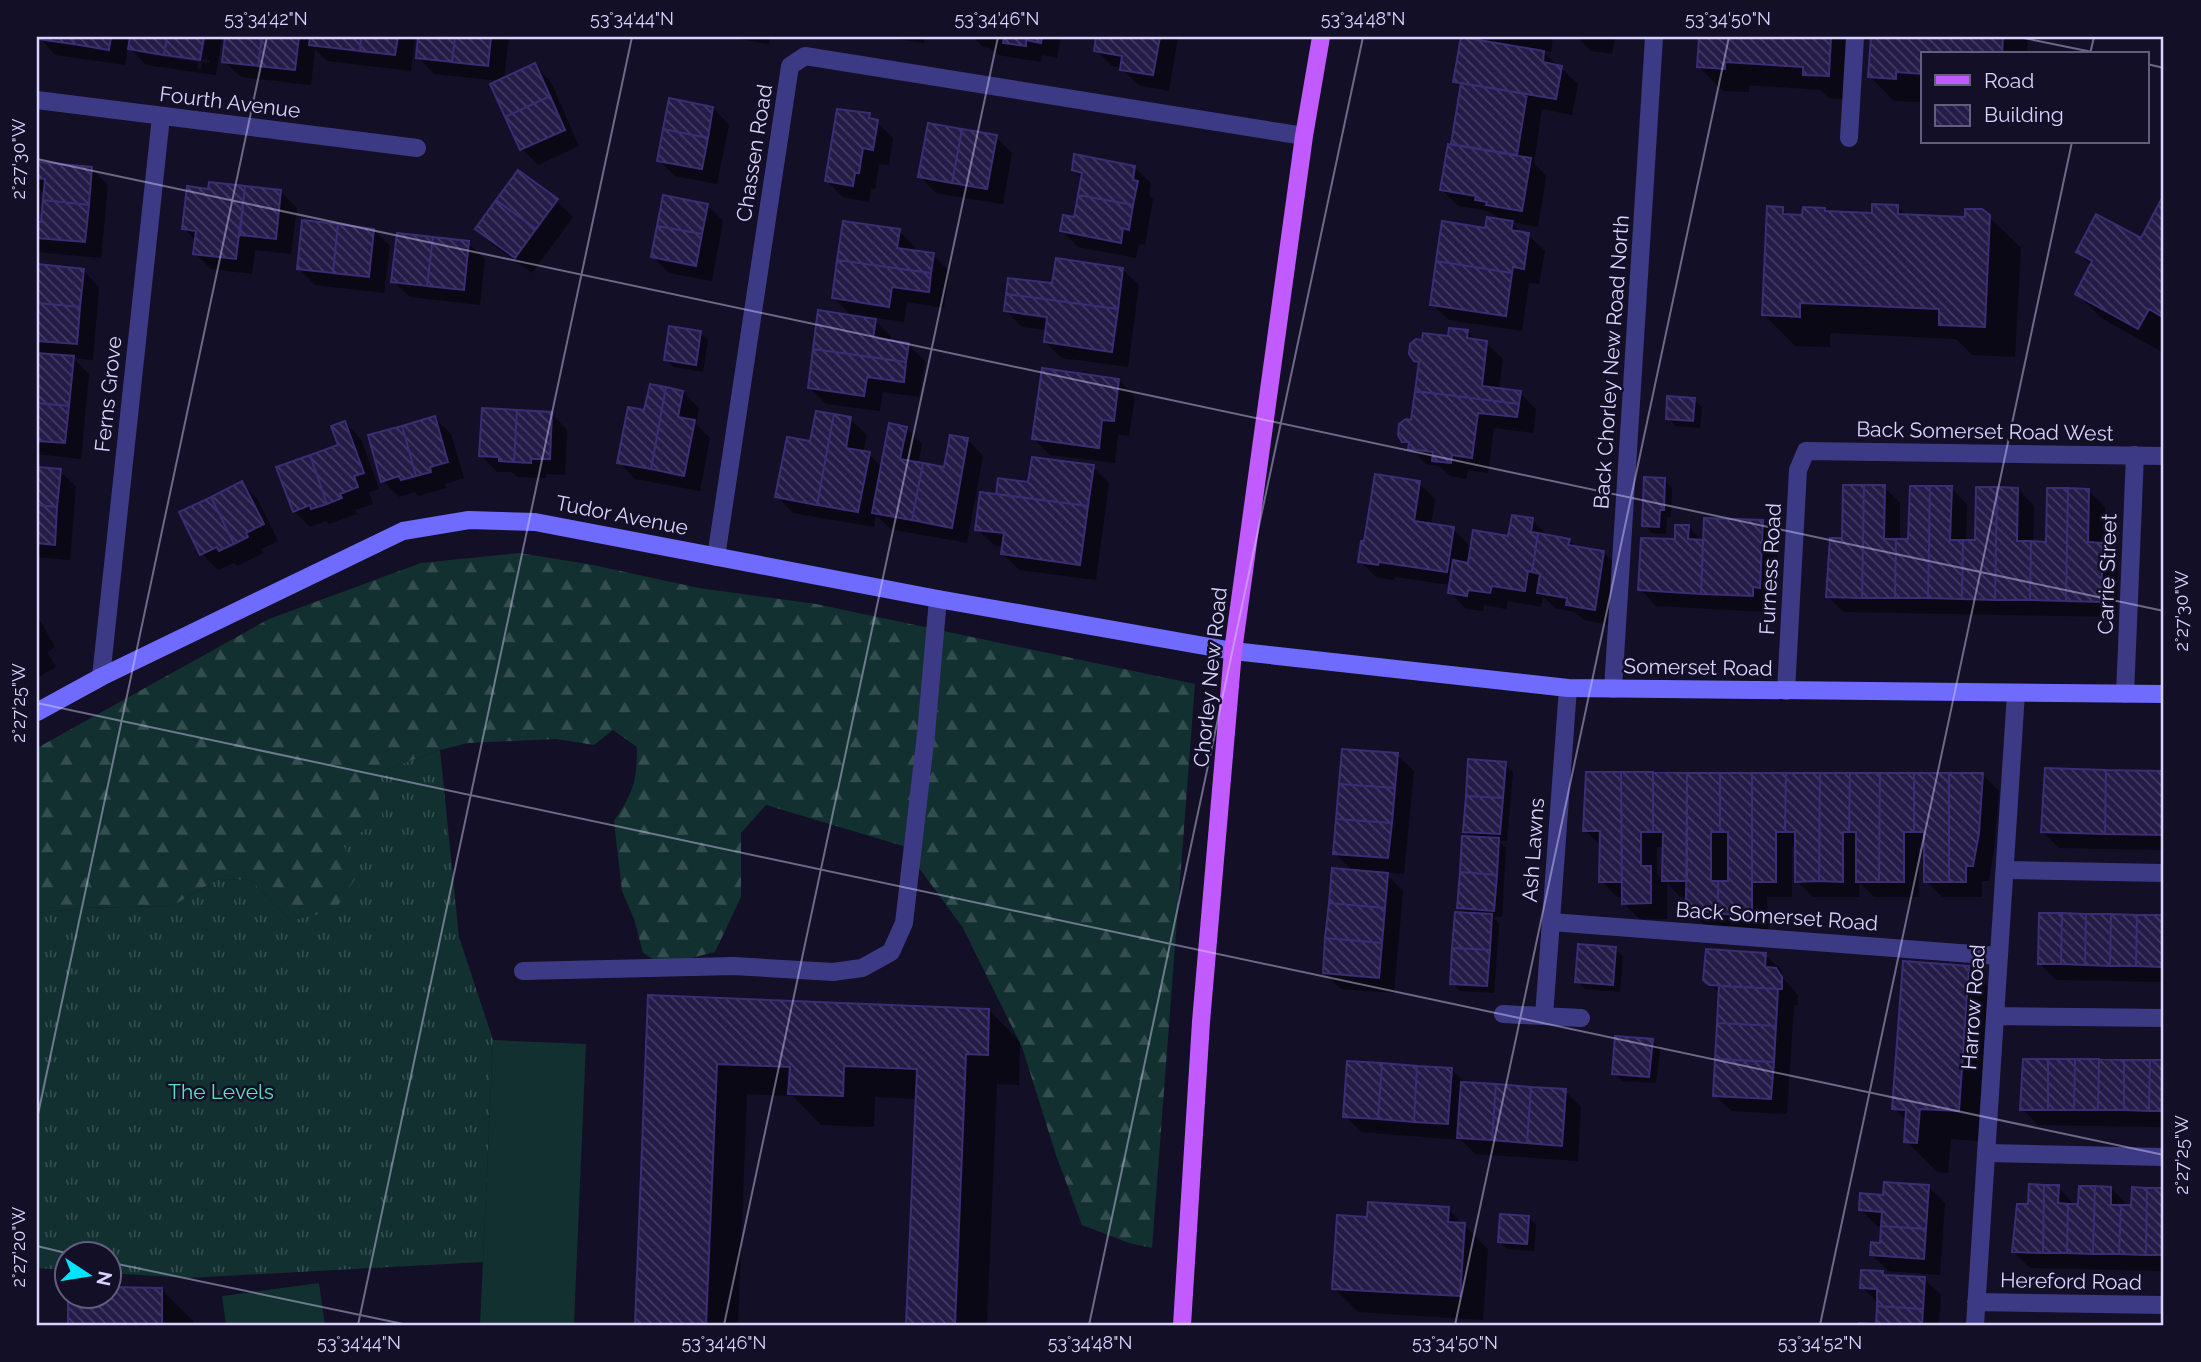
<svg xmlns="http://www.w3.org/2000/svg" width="2201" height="1362" font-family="Raleway,sans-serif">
<defs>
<pattern id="grass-tufts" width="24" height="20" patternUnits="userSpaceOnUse" patternTransform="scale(1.75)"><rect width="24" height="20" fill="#12302f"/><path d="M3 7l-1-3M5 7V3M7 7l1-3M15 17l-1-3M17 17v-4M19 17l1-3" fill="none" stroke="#344d4e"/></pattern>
<pattern id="forest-firs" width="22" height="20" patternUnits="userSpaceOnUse" patternTransform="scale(1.75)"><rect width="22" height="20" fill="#12302f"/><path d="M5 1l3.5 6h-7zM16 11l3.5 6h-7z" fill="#344d4e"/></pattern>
<pattern id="building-back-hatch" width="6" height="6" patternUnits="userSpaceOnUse" patternTransform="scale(1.75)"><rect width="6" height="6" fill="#241b47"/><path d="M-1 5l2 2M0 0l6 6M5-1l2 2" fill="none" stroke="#433b63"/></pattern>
</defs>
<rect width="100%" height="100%" fill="#130f26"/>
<path fill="url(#grass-tufts)" d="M440,750L459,937L493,1040L483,1262L188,1278L109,1273L108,1254H66V1270L37,1268V913L81,908L172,906L218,879L251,880L291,921L342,843L374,774Z"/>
<path fill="url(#forest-firs)" d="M519,553L593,565L699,588L816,604L1195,684L1152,1248L1129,1243L1082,1225L1056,1155L1022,1047L963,928L903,846L766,805L741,833V897L715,952L663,965L643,953L634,919L622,891L614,821C633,793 637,782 637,747L613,730L594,745L556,739L468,743L440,750L374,774L383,819L343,843L355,879L335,910L291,921L251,880L218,879L172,906L81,908L37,913V748L269,619L421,563Z"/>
<path fill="#12302f" d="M493,1040L586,1044L574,1325H480Z
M319,1283L325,1325H226L222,1296Z"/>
<path fill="#0007" fill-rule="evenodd" d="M39,37H202L199,58L146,50V54L198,62L197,68L201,69L202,62L209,63V60L202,59L206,37H222L216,75L146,65L128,46L125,65L55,55Z
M227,37H415L411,71L327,61L315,49L311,85L241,77L224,61Z
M420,37H509L504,79L535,66L551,82L579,146L538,165L522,149L500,81L434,74L418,57Z
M736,37H770L769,44L739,39Z
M881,37H941L940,39L925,37L924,43Z
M973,37H1061L1057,58L1042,55L1041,62L998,55L990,48L983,47Z
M1098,37H1178L1169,91L1138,85L1122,68L1112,66L1096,50Z
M1478,37H1553L1551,52L1541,50L1578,84L1572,115L1542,109L1534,163L1546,176L1538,227L1511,222L1523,234L1528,235L1545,251L1539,284L1529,283L1522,331L1449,320L1432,304L1486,230L1505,222L1488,211L1458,206L1442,190L1452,146L1462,88L1455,82L1484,43Z
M1577,37H1615L1612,54L1591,51Z
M1701,37H1856L1853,100L1829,98L1821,90L1749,85V92L1723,91L1699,67Z
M1873,37H2028L2027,54H1923V96H1920V102L1894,101L1870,77Z
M713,108L729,125L717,184L675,176L659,160Z
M869,115L893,138L889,165L879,164L875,189L871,188L869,202L843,197L827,181Z
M996,137L1012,153L1003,204L936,193L920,176Z
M37,163L91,168L108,185L101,258L37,252V224H43L45,193L42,192L37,187Z
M1134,167L1151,183L1149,195L1153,199L1145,245L1139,244L1136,258L1078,247L1062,231L1075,219L1082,179L1073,170Z
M210,184L281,192L297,208L291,254L255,250L252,274L211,269L195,253L196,241L184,228L209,191Z
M2164,198V348L2162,352L2101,318L2077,294L2091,265L2078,252L2141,240Z
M556,201L573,217L532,273L493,245L477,229Z
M707,205L723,221L712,281L669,273L653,257Z
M1898,207L1907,216L1966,219L1989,217L2021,248L2015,357L1972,355L1956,339L1830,333V347L1795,346L1764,315L1782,209L1789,216H1804L1825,209L1828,213L1873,215Z
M374,230L390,246L384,293L315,285L299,269Z
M899,231L915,247V253L933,255L949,271L944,308L907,302L904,322L872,317L891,337L890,342L908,345L925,361L919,397L883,392L880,411L826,404L809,387L853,317L834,298Z
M468,243L485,259L480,305L410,297L393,281Z
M37,266L83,270L99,287L93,360L73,358L89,374L81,459L37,454Z
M1122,269L1139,285L1128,367L1062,358L1045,342L1047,330L1022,327L1005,310L1053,285ZM1021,312L1056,317L1055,320L1021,315Z
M1468,332L1477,341L1486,343L1503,359L1499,390L1520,393L1536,409L1533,433L1494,428L1488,473L1468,470L1466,479L1450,476L1439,466L1426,464L1403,440L1413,422L1420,365L1415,360L1450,338Z
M700,333L708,340L703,372L674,367L666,360Z
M1119,380L1135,397L1129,436L1118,435L1115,463L1050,455L1034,439Z
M683,392L699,408L696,424L710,438L700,491L635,479L619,462L646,412Z
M1694,399L1702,407L1700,428L1676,426L1668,418Z
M551,413L567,430L565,475L546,474V478L517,477L512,472H497L481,455Z
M435,418L451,434L464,478L445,484L446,488L418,496L415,492L399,497L383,481Z
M850,419L867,435L863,453L869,454L882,468L906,428L922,444L918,464L946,469L967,439L983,456L967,543L890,529L876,515L874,527L793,513L777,496L811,443Z
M345,423L361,439L379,489L369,492L373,504L355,510L357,514L329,524L326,521L310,527L294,511L341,446Z
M1093,467L1109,483L1096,580L1019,570L1003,554L1004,547L994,545L977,529L997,496L999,480L1030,483Z
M37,469L60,471L76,487L70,560L37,557Z
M1664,480L1672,488L1671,517H1667L1666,534L1652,533L1644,525Z
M242,483L258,500L278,541L261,549L263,553L237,566L234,563L218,570L202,554L182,513Z
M1419,483L1435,499L1431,525L1453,529L1472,548L1509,538L1532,520L1549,537L1569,540L1576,548L1603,552L1619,568L1610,625L1584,620L1575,612L1555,608L1543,596L1541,607L1508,601L1506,609L1484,605L1483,611L1466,609L1450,592L1451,585L1395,577L1394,580L1376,577L1360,561Z
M1884,487L1900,503V541H1910L1951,488L1967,504L1966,542H1977L2018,489L2034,506L2033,543H2048L2089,491L2105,507L2104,546L2118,561L2117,617L1844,612L1827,596L1844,540Z
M1762,522L1778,538L1775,603L1768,602V612L1656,606L1640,589L1689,527L1704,543Z
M37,615L55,647L47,652L56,667L37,678Z
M1397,755L1414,771L1404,874L1384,872L1403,891L1394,993L1341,989L1324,972L1354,872L1335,853Z
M1505,764L1513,772L1507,841H1499L1506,848L1502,917H1493L1499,924L1494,993L1460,991L1452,983L1465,914L1459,907L1472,838L1465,831Z
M2047,769L2164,772V850L2059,848L2043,832Z
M1983,775L1999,791L1994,850L1989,881H1982V897H1942L1926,881V848H1919V897H1874L1859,882V897H1813L1797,881V847H1792V897H1767L1768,933L1704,925L1688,908V897H1680L1667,883V919H1640L1623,903V897H1617L1601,881L1602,847L1585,830ZM1657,847H1664V881L1657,874Z
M2040,914L2164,917V982L2056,980L2039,963Z
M1615,949L1623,956L1620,992L1585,989L1577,981Z
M1765,955L1782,971L1781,976L1798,995L1797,1005H1794L1787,1114L1731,1111L1715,1095L1720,994L1705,979Z
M1969,967L2000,999L1990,1142L1951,1139L1948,1173L1937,1172L1906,1141L1907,1121L1894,1108Z
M650,997L989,1010L1020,1042L1019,1085L997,1084L987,1325H908L917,1099L875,1097L874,1127L821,1125L793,1096L747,1094L738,1325H637Z
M1652,1041L1660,1048L1656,1083L1622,1081L1614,1073Z
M2025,1060L2164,1062V1127L2038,1125L2022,1109Z
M1452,1070L1466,1084L1565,1091L1581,1107L1578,1161L1475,1154L1461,1140L1361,1132L1345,1116Z
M1929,1187L1945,1203L1940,1275L1888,1271L1872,1255L1882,1245L1883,1226H1877L1861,1210L1885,1197Z
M2058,1187L2074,1205L2080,1206L2111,1188L2127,1205V1207H2133L2163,1190L2164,1271L2030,1268L2014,1252L2030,1206Z
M1448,1209L1488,1249L1483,1320L1358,1312L1334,1288Z
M1528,1217L1536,1225L1534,1251L1507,1249L1499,1241Z
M1882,1273L1886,1277L1924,1279L1941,1295L1939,1325H1877L1879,1304L1862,1287Z
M162,1290L193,1321V1325H70V1296H108Z"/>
<path fill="url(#building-back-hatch)" stroke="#3b2d73" stroke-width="2" d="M37,37H74L73,44L37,39Z
M74,37H111L109,50L73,44Z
M130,37H167L164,55L128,49Z
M167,37H204L200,60L164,55Z
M225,37H262L258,66L222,62Z
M262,37H299L295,70L258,66Z
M310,37H361L360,51L309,45Z
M361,37H398L395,55L360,51Z
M418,37H455L452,62L416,58Z
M455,37H491L488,66L452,62Z
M1004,37H1042L1041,43L1026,40V46L1003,43Z
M1096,37H1160L1153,75L1120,70L1122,56L1094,51Z
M1461,37L1544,51L1543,62L1562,66L1556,99L1453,82Z
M1699,37H1831L1829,76L1803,75V67L1725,62V69L1697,67Z
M1871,37H2003L2002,54H1923V74L1896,72V79L1868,77Z
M535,63L550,96L505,117L490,84Z
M1461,83L1527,94L1517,155L1451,144Z
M550,96L565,130L520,150L505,117Z
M669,98L713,107L708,138L663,129Z
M837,109L870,113L869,118L878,120L873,150L863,148L859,173H855L853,186L825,181Z
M928,123L962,129L952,183L918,177Z
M663,129L708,138L702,169L657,161Z
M962,129L997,135L987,189L952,183Z
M1448,144L1531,158L1522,211L1486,205L1487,202L1475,200L1476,196L1440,190Z
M1074,154L1135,166L1133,180L1138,181L1133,205L1078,195L1082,173L1072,170Z
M37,162L92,167L89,205L43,200L45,179L37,178Z
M518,170L558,199L536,229L496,200Z
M209,182L245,186L236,259L193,254L196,231L182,229L187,186L208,189Z
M245,186L281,190L276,239L240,235Z
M2164,194V318L2149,309L2138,329L2075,294L2092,261L2076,252L2096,214L2141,238Z
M663,195L708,204L702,234L657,226Z
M1078,195L1133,205L1129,230L1123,228L1121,243L1060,231L1063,215L1074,217Z
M43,200L89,205L85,242L37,238V222H41Z
M496,200L536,229L515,258L475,229Z
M1872,204L1898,205V214L1965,217V209H1982L1990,215L1985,327L1939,325V309L1800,303V317L1762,315L1767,206L1783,207V214L1802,215L1803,207L1825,208V211L1872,213Z
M1487,217L1513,221L1511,230L1529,233L1524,269L1513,267L1512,273L1436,261L1442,221L1485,228Z
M302,220L338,224L333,273L297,269Z
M843,221L900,229L897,248L934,253L931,273L837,260Z
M338,224L374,229L369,277L333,273Z
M657,226L702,234L696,266L651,257Z
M397,233L433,237L427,286L391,282Z
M433,237L469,241L464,290L427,286Z
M1056,258L1123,268L1118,309L1006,294L1008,278L1052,283Z
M837,260L931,273L929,292L892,287L889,307L832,298Z
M1436,261L1512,273L1506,316L1430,305Z
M37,264L84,269L80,307L37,303Z
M1006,294L1118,309L1112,352L1044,342L1047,317L1004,311Z
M37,303L80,307L77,344L37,341Z
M818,310L876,319L873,338L909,343L906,362L813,349Z
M669,326L701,331L696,365L664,360Z
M1449,328L1468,330L1467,338L1487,341L1482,386L1521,391L1519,404L1415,391L1419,362L1414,361L1409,354L1410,344L1416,339L1422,340L1423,333L1448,336Z
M813,349L906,362L904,382L867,377L864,396L808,388Z
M37,353L74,356L69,406L37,403Z
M1042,368L1119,379L1114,421L1102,420L1099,448L1032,439Z
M650,384L666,387L651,469L617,463L628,407L644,410Z
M666,387L683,391L678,417L695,420L684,476L651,469Z
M1415,391L1519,404L1517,417L1478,413L1472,458L1452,455L1451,463L1432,461L1433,452L1408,449L1409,442H1402L1398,435L1399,424L1406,419L1411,420Z
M1667,396L1695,398L1693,421L1666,419Z
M37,403L69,406L65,443L37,441Z
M482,408L517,410L514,462L499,461V457L479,456Z
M517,410L552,412L550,459H531V463L514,462Z
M816,411L834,414L817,505L775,497L787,437L810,441Z
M834,414L851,417L846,448L870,452L858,512L817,505Z
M435,416L448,462L430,467L431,472L416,476L402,426Z
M345,421L364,473L354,476L358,487L340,494L342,498L327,504L310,455L338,445L331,426Z
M889,423L907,427L900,459L923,463L912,520L872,513Z
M402,426L416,476L401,480L399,476L381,482L368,435Z
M950,435L968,438L952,528L912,520L923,463L944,467Z
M310,455L327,504L311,509L310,505L293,512L276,467Z
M1032,457L1094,465L1088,506L996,494L998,478L1028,482Z
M37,467L61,469L57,507L37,505Z
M1375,474L1420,481L1414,521L1454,527L1447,572L1379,562L1378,565L1358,562L1361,541H1364Z
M1644,477L1665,478L1664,510H1660L1659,527L1642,526Z
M242,481L264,524L246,533L248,537L234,544L211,497Z
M1843,485H1864L1862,598L1826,597L1830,538H1842Z
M1864,485H1885L1884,539H1896L1895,598H1862Z
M1910,486H1930L1928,598H1895L1896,539H1908Z
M1930,486H1952L1950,540H1963L1962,599L1928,598Z
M1976,487H1997L1995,600L1962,599L1963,540H1975Z
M1997,487L2018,488L2017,541H2031L2030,600H1995Z
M2047,488H2068L2066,601L2030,600L2031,541L2046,542Z
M2068,488L2089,489L2088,542L2103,543L2101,602L2066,601Z
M980,492L1088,506L1080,565L1001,554L1004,533L975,530Z
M211,497L234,544L219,551L217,547L200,555L179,512Z
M37,505L57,507L55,545L37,543Z
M1512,515L1533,518L1531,532L1538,533L1532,572L1528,571L1525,591L1492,586L1490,593L1468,590L1467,596L1448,593L1453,560L1468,563L1473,530L1508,536Z
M1704,518L1763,520L1760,588L1753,587V596L1701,594Z
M1675,525H1689L1688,539L1703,540L1701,594L1638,590L1641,538L1675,539Z
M1538,533L1570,539L1568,545L1604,551L1595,610L1566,605L1567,598L1537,593L1540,574L1532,572Z
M1342,749L1398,753L1395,788L1339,784Z
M1468,759L1506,762L1503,798L1466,796Z
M2045,768L2106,770L2105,834L2041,832Z
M2106,770L2164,771V835L2105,834Z
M1586,772H1621L1622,882H1599L1600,831H1583Z
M1621,772H1653V832H1641V866H1651V903L1622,904Z
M1653,772L1687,773V881H1662L1663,832H1653Z
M1687,773H1720V832H1711V881H1718V913L1686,909Z
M1720,773H1752V918L1718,913V881H1728V832H1720Z
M1752,773H1786L1785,832H1776V882H1752Z
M1786,773H1820L1819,881L1795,882V832H1785Z
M1820,773H1850L1849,832H1843V882L1819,881Z
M1850,773H1880L1879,882H1856V832H1849Z
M1880,773H1914V832H1904V882H1879Z
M1914,773H1949V882H1924V832H1914Z
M1949,773H1983L1979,833L1973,866H1966V882H1949Z
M1339,784L1395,788L1392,823L1336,819Z
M1466,796L1503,798L1500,834L1463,832Z
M1336,819L1392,823L1388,858L1333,854Z
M1462,836L1499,838L1497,875L1460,872Z
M1332,868L1388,873L1385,908L1329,903Z
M1460,872L1497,875L1494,911L1457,908Z
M1329,903L1385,908L1382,943L1325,938Z
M1455,912L1492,914L1490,950L1452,948Z
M2039,913H2062L2061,964H2038Z
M2062,913L2086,914L2085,965L2061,964Z
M2086,914H2111L2110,966L2085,965Z
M2111,914L2137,915L2136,966H2110Z
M2137,915H2163L2162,967L2136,966Z
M1325,938L1382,943L1379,978L1323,973Z
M1578,944L1616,947L1613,985L1575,982Z
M1452,948L1490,950L1487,986L1450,984Z
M1706,949L1766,953L1765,967L1776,968L1782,977V989L1709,985L1703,980Z
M1903,961L1969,966L1959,1111L1920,1109L1917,1143L1904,1142L1906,1110L1892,1109Z
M1719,986L1778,989L1776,1026L1717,1023Z
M648,995L989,1009L988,1055L966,1054L955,1325H906L917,1069L844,1066L843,1096L788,1094L790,1067L717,1064L706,1325H635Z
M1717,1023L1776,1026L1774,1062L1715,1059Z
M1615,1036L1653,1039L1649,1077L1612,1074Z
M1715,1059L1774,1062L1771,1099L1713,1096Z
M2023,1059H2048V1110H2020Z
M2048,1059H2075L2074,1110H2048Z
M2075,1059H2099L2098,1110H2074Z
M2099,1059L2124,1060V1110H2098Z
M2124,1060H2150L2149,1111L2124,1110Z
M2150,1060H2164V1111H2149Z
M1347,1061L1382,1063L1378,1119L1343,1117Z
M1382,1063L1417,1066L1414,1122L1378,1119Z
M1417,1066L1452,1068L1448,1124L1414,1122Z
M1461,1082L1496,1084L1492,1140L1457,1138Z
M1496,1084L1531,1087L1527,1143L1492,1140Z
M1531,1087L1566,1089L1562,1146L1527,1143Z
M1884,1182L1929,1185L1926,1229L1881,1226L1882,1212L1859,1210L1860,1193L1883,1195Z
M2029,1184L2044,1185L2043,1253L2012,1252L2017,1204H2028Z
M2044,1185H2059L2058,1203L2068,1204L2067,1253H2043Z
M2079,1186H2095L2093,1254L2067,1253L2068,1204H2078Z
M2095,1186L2111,1187V1205H2121L2119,1254H2093Z
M2132,1187L2147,1188L2146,1255L2119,1254L2121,1205H2131Z
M2147,1188H2164V1255H2146Z
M1368,1202L1449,1207L1448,1222L1465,1223L1460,1296L1332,1289L1337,1215L1367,1217Z
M1500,1214L1529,1216L1527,1244L1498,1242Z
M1881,1226L1926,1229L1924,1259L1870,1255L1871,1242L1880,1243Z
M1861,1270L1883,1271V1275L1925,1277L1923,1309L1877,1306V1289L1860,1288Z
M108,1287L162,1288V1325H68V1296H108Z
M1877,1306L1923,1309L1922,1325H1859V1323L1876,1324Z"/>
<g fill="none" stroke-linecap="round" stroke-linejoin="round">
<path stroke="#3d3a85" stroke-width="18" d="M1849,138L1855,37
M1613,689L1654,37
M1786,691L1798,470L1806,451L2164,456
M2125,694L2135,455
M2006,870L2164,873
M1551,922L1999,956
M523,971L734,966L833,972L862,968L891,952L904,923L926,734L938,599
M1986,1153L2164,1157"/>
<path stroke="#3d3a85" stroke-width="18" d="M37,100L417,148
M716,557L790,66L805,56L1304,136
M101,677L161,117
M1503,1014L1581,1018
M1544,1016L1568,688
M1996,1016L2164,1018
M1976,1302L2164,1305
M1975,1325L2016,693"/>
<path stroke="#6f6bff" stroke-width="18" d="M37,712L101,677L403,531L469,520L535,522L938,599L1233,651L1568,688L2164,694"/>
<path stroke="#c25bff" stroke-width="18" d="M1182,1325L1201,1022L1233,651L1304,136L1321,37"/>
</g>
<path fill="none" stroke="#d9d4ff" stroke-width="2" stroke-opacity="0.45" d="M2019,37L2102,54M2090,54L2094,37M2147,64L2164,68M37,159L2164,611M37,703L2164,1155M37,1119L267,37M37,1246L70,1254M108,1262L408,1325M358,1325L632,37M724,1325L998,37M1089,1325L1363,37M1455,1325L1729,37M1820,1325L2072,142"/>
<g text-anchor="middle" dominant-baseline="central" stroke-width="5" stroke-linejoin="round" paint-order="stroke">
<g font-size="21" fill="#d9d4ff" stroke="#130f26">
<text transform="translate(230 102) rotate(7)">Fourth Avenue</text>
<text transform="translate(754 153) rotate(-81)">Chassen Road</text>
<text transform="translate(1611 362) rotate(-86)">Back Chorley New Road North</text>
<text transform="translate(108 394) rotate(-84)">Ferns Grove</text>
<text transform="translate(1985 431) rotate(1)">Back Somerset Road West</text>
<text transform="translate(622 515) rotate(11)">Tudor Avenue</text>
<text transform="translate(1770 569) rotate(-87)">Furness Road</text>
<text transform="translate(2107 574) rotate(-88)">Carrie Street</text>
<text transform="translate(1698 667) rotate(1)">Somerset Road</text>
<text transform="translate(1210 677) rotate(-84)">Chorley New Road</text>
<text transform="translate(1533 850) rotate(-86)">Ash Lawns</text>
<text transform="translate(1777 916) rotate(4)">Back Somerset Road</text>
<text transform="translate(1973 1007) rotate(-86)">Harrow Road</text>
<text transform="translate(2071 1281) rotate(1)">Hereford Road</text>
</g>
<g font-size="21" fill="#5fe0c0" stroke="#130f26">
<text x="221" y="1091">The Levels</text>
</g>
</g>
<rect width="2201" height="1362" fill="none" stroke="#130f26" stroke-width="77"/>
<rect x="1921" y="52" width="228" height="91" fill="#130f26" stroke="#625e7d" stroke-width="2"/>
<rect x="1935" y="75" width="35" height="10" fill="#c25bff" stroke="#625e7d" stroke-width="2"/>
<text x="1984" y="88" font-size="21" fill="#d9d4ff">Road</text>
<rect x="1935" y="105" width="35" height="21" fill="url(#building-back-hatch)" stroke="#625e7d" stroke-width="2"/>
<text x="1984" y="122" font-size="21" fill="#d9d4ff">Building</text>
<g transform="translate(88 1275) rotate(102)"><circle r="33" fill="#130f26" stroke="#625e7d" stroke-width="2"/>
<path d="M0-5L12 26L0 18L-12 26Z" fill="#00e5ff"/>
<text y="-10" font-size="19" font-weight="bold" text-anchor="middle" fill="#d9d4ff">N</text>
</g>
<rect x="38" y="38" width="2124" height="1286" fill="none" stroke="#d9d4ff" stroke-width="2.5"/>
<g font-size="18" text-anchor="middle" fill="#d9d4ff">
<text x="266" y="25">53°34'42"N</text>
<text x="632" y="25">53°34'44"N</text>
<text x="997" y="25">53°34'46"N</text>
<text x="1363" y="25">53°34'48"N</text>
<text x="1728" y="25">53°34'50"N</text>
<text transform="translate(19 159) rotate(-90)" y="6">2°27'30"W</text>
<text transform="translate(2182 611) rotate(-90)" y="6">2°27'30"W</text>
<text transform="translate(19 703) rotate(-90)" y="6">2°27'25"W</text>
<text transform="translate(2182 1155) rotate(-90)" y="6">2°27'25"W</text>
<text transform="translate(19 1247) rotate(-90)" y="6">2°27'20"W</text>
<text x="359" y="1349">53°34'44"N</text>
<text x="724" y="1349">53°34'46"N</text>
<text x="1090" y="1349">53°34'48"N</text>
<text x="1455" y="1349">53°34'50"N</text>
<text x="1820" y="1349">53°34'52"N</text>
</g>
</svg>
